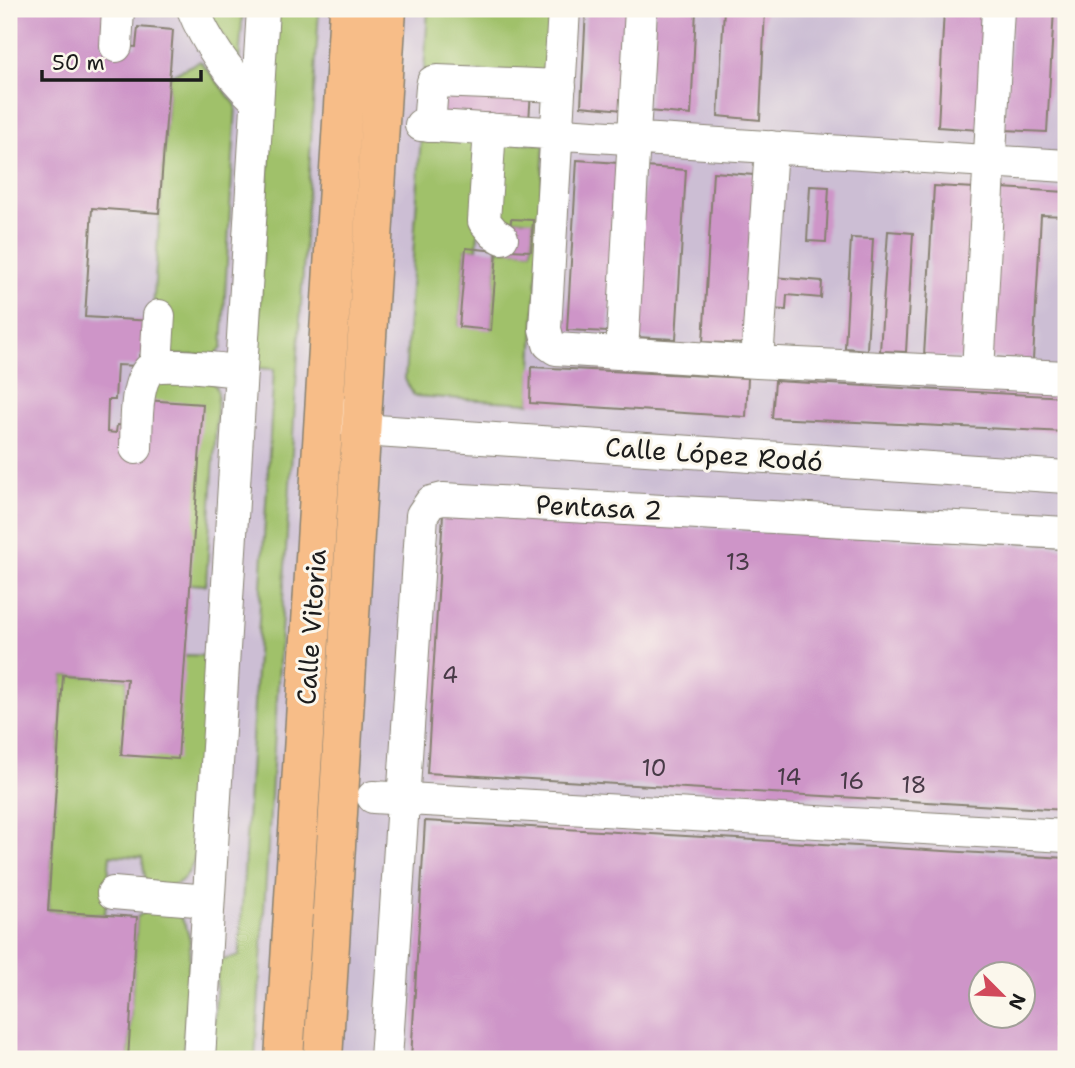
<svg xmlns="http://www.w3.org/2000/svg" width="1075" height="1068" font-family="'Shantell Sans',sans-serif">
<rect width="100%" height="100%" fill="#fbf7ec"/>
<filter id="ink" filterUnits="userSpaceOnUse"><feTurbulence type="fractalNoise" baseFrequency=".0143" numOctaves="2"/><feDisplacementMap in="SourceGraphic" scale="14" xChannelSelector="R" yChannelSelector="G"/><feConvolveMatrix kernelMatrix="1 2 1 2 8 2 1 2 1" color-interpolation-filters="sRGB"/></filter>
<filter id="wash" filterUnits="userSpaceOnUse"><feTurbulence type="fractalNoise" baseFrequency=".00686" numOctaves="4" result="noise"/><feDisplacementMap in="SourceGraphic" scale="28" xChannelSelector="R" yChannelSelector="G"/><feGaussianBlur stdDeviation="1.57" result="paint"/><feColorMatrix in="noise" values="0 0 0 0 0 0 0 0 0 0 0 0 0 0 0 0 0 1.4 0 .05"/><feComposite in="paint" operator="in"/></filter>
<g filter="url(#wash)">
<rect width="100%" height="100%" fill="#f0e3c6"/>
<path fill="#ccbed4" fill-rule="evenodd" d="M9,9H1066V1059H9ZM981,974H1023V1016H981Z"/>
<path fill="#a0c16a" stroke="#5e6e43" stroke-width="2" d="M207,9H243L239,63Z
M278,9H319L255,1059H212L218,961L239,956L274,369L256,368Z
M428,9H553L549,72H424Z
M200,61L236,105L222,348L215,355H171L153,310L169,76Z
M421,135L484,139L477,249H466L459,326L491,329L497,249L531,251L533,221L503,218L490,213L495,141L544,144L530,403L414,396L405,379Z
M205,378L215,385L218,393L206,585L190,584L146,400L156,380Z
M185,655L211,656L196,851C193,866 187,882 170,886C163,887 153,885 146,884L142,857L110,855L105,915L48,911L63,675L127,679L122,755Z
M155,908L175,910C184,920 188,929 190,942L183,1059H128L137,917L145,912Z"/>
<g id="blocks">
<path fill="#ce95c8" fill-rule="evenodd" d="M9,9H105L102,45L136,47L138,27L173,30L159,213L92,208L85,317L152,321L150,356L139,355V366L117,365L115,400H108L107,432L116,433L117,425L130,426L145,400L203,404L178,759L121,755L127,679L63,675L48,911L137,917L128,1059H9Z
M586,9H628L623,110L581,106Z
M655,9H696L691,115L649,111Z
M724,9H765L760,120L718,116Z
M944,9H986L979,130L938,127Z
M1013,9H1054L1047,132L1005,130Z
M436,87L531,92L529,121L434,116Z
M577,160L618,163L608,332L567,330Z
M645,167L686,170L676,339L635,337Z
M713,172L754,175L744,344L703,342Z
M810,186L829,187L826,242L807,241Z
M934,186L976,188L966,358L924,356Z
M1001,188L1066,192V216L1041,215L1033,360L991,357Z
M511,219L533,220L531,251L509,250Z
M888,231L913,233L906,352L880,351Z
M851,238L873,239L867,350L845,348Z
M466,248L497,251L491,330L459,327Z
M772,277L822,281L821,298L787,295L786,310L769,309Z
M1064,297H1066V363H1060Z
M531,367L748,378L746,417L530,403Z
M775,381L1066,397V432L772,418Z
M443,514L1066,549V810L427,773Z
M425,821L1066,858V950L1060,1059H411ZM981,974H1023V1016H981Z"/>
</g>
</g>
<g filter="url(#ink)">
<use href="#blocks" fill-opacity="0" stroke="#868071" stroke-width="2"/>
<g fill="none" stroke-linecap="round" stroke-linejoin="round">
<g stroke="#868071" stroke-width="34">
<path id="minor" d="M193,9C207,44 231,76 257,101
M564,9L545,329L549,344L556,349L757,362L1066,377
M116,46L118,9
M421,125L1066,166
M429,126L432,87L433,82L437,81L560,86
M490,129L484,221L494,233L502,238
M622,353L641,9
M757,362L771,147
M156,365L159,316
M978,371L998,9
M345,414V417L362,430L1066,477
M136,448C137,427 134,384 150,369C157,361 226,370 240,371
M373,797L1066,836
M113,893L208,901
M199,1059L263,9
M386,1059L422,515L431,502L443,499L1066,533"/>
</g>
<g stroke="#868071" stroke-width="41">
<path id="highway" d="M284,1059L349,9
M323,1059L387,9"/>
</g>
<use href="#minor" stroke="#fff" stroke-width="32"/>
<use href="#highway" stroke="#f7bd88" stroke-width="38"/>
</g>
</g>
<g text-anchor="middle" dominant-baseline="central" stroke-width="6" stroke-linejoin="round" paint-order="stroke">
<g font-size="23" fill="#483a47">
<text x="738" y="562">13</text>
<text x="450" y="675">4</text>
<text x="654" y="768">10</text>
<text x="789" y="777">14</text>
<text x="852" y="781">16</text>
<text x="914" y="785">18</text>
</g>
<g font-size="26" fill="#1c1c1c" stroke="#fbf7ec">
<text transform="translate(714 454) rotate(4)">Calle López Rodó</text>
<text transform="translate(599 507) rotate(3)">Pentasa 2</text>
<text transform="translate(311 627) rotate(-86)">Calle Vitoria</text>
</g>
</g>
<rect width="1075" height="1068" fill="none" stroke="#fbf7ec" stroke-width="35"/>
<g transform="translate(1002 995) rotate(114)"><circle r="33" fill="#fbf7ec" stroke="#a29f99" stroke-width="2"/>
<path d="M0-5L12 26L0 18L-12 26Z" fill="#d1495b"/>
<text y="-10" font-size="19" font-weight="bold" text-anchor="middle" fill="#1c1c1c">N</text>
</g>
<path d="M42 70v10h159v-10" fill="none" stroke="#1c1c1c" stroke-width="3.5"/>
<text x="52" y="70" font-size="21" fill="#1c1c1c" stroke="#fbf7ec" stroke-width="5" paint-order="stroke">50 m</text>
</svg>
